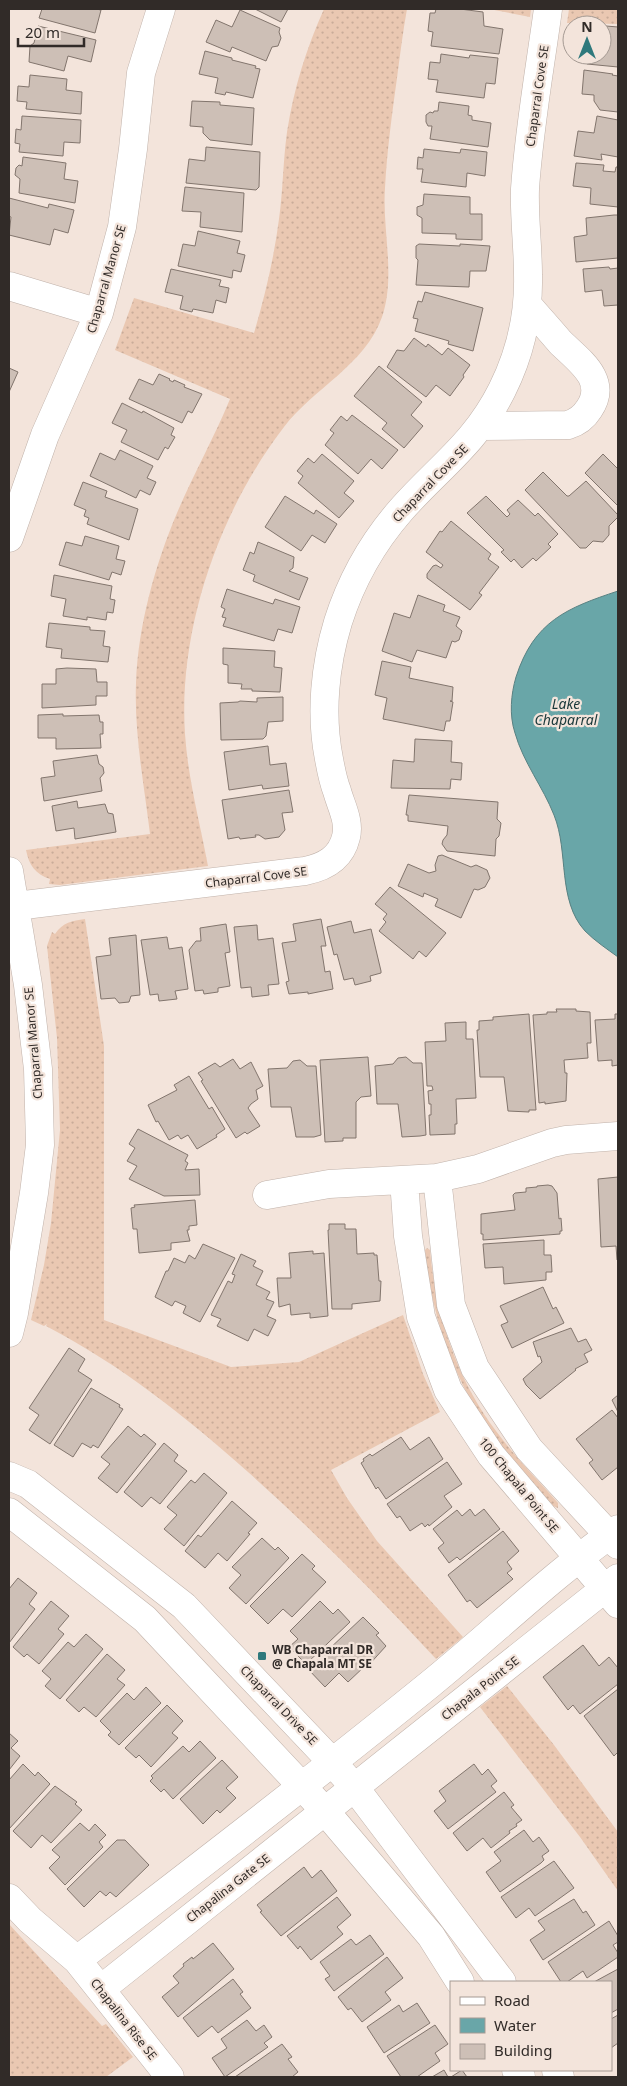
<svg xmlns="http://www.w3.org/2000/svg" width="627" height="2086" font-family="'Noto Sans',sans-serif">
<defs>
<pattern id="grass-dots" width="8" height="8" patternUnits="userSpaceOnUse" patternTransform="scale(1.25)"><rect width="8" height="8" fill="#eac8b2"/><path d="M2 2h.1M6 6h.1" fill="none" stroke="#c9ac99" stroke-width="1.8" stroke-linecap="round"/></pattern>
</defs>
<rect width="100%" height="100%" fill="#f3e4db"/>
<path fill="url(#grass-dots)" d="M324,9H407C403,31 400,55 397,78C392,114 387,151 385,188C382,230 396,276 382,317C365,365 314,388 284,427C220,510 178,628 185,734C188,779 200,823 208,866L60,885L49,884L50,879C35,874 29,865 26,850L150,834C144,784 134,733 136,683C138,626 155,565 177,513C193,475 214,438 230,399L115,350L134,298L254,333C265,296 274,258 279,219C283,190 283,161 287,132C294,88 306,49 324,9Z
M489,9H531L530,17Z
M569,9H618V24L567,23Z
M85,919L104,1046V1320L231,1367L299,1362L403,1315L423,1374L440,1412L331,1470L347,1498L377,1541L463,1637L436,1659C376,1594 314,1531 248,1472C185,1416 121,1365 46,1326L47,1324L44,1326L31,1320L44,1265L51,1223L60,1130L57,1038L47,946L52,932L55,934C63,922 72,921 85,919Z
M427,1248L430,1250C435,1313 457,1380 496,1431C515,1457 537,1479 558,1503V1508L553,1506C537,1488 519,1471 504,1451C459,1392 432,1324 425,1250Z
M507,1686L554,1745L618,1832V1891L580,1837L480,1707Z
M9,1924L102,2026L106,2024L133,2057L106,2077H9Z"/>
<path fill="#69a6a8" stroke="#588182" d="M618,591V957C607,949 595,941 585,931C557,900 569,852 554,815C543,787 523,762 515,733C509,715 511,694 516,677C534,621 567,608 618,591Z"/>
<path fill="#cdbfb6" stroke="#82756d" d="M42,9H96L101,10L95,33L39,18Z
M255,9H288L281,22Z
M436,9H460L483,12L484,26L503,29L499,54L431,46L433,32L428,31L430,13H435Z
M240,10L280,28L279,32L281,38L278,46L272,47L266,61L232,47L230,52L206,42L216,20L232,27Z
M38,26L96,40L91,62L68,56L64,71L29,62L30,46L34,43Z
M606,26L618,27V67L587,64L588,55H602V43H604Z
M205,51L232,58V60L256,66L255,68L260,69L253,98L226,92L225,95L215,93L218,78L199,74Z
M441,54L469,58L470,55L498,58L495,84L486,83L484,98L436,92L438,80L428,79L430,62L440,63Z
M584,70L613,74L612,75L618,76V112L600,110L594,101V95L582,94Z
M30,75L67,79L66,90L82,92L81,114L26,109L27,102L17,101L18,86L29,87Z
M192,101L220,102V105L254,108L252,145L210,140L203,133V127L190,126Z
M439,102L469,106L468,115L472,116V120L491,123L488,147L430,139L432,126H428L426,122V115L430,112L433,113L434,111H438Z
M22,116L81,120L80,143L64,142L63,156L19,152L20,144L15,143L16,129L21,130Z
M597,116L618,120V157L601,154L602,160L574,156L578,131L594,133Z
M206,147L260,152L259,187L256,190L186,183L189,159L205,161Z
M424,149L460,153L461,149L487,152L485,176L467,173L466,187L421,182L423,169H417L418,157L423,158Z
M23,157L66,163L64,179L78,181L75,203L19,193L20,179L15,175L16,168L19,165L22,166Z
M576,163L604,165L603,171L615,172L616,167H618V207L590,204L591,188L573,186Z
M185,187L244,193L242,232L200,227L201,212L182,211Z
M424,194L470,197V214H482V240L456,239V234L422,233V218L417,215V207L423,205Z
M9,198L48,208L49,204L74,210L68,233L54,229L50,245L9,235L11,217L9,216Z
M614,215H618V258L576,262L574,237L587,235L586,218Z
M198,231L240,241L237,253L245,255L241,272L233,270L232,278L178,266L183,244L195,246Z
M419,244L460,246V244L490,246L486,271H470L469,287L416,285L418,260L416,258V246Z
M609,267L610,269L618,268V305L604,306L602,290L585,292L583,269Z
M171,269L221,280L219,286L229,288L226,303L216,300L213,313L193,309L192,312L180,309L183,296L165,292Z
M425,292L483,308L473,351L448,344L449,341L415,331L418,319L413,318L418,301L422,302Z
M414,338L426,347L428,344L442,355L448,348L470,365L463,375L464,377L450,396L436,385L426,397L387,367L397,350L404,351Z
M379,366L422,402L411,415L423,426L404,448L382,429L387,423L354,396Z
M9,368L18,372L9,392Z
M159,374L170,379L169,380L173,382L174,380L185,385L184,387L202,394L192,413L188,411L182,423L129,399L139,379L153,385Z
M122,403L142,413L143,411L174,428L171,435L175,437L168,449L165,447L158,460L121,442L127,430L112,423Z
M352,415L398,450L382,469L371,459L358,474L325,445L334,433L330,430L341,416L347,421Z
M120,450L153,466L147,478L156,482L150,495L140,490L136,498L90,476L100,453L115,460Z
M322,454L354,481L344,493L354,501L339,518L298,483L303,476L297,471L308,458L314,463Z
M603,454L618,469V506L585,473Z
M543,472L567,496H569L586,481L618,515V517L609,526V535L603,542L593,541L586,548H580L525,490Z
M83,482L107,491L105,497L138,509L129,540L87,524L89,518L84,516L86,510L74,505Z
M285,496L314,514L316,510L337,524L325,543L312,535L301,551L265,527Z
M486,496L507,517L510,514L507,510L518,500L535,516L538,513L558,534L548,544L551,547L536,561L533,558L522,568L514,559L511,562L501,552L504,550L467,513Z
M451,521L491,554L488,559L499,567L479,593L482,595L470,610L427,578V574L433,566L436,565L441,568L443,565L426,552L440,531L442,532Z
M85,536L119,546L116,559L125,561L121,575L112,572L109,580L59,565L66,542L82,546Z
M258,542L294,557L293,568L289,571L308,578L299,600L253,581L255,575L243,570L250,552L254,554Z
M54,575L112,586L110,599L115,600L113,613L107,612L106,620L87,617V620L63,616L66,599L51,596Z
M227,589L273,604L275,599L300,607L292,633L278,629L274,641L223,626L226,618L222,617L225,609L221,607Z
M418,595L445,605L443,611L460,617L456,626L462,631L459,640L455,642L452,641L446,658L417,650L412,662L382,651L394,613L410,618Z
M49,623L90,627V630L105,631L103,646L110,647L108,662L61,658L62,649L46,647Z
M223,648L275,651L274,667L282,668L280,692L252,691V689H241L242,684L228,683V665L223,664Z
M382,661L411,667L409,678L453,687L452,701H450L453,702L450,721H446L444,731L383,719L387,698L375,695Z
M67,668L96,669L97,682H107V696H96V705L42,708V684H56V669Z
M283,697V721L268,722L266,736L263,739L221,740L220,703L238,702L240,701L257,702V698Z
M63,714V716L99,715L100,722H103V734H100L101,748L56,749V738H38V715Z
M415,739L452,741L451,762L462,763L461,780L451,779L450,789L391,788L393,760L414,762Z
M268,746L270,765L286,763L289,786L263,789L262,785L229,790L224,752Z
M97,755L99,764L103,767L104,773L100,778L102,791L44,801L41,778L55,776L53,761Z
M289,790L293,812L282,813L285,830L279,837L265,839L259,835H255L256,837L240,839L239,837L228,839L222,800Z
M409,795L498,802L497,819L501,823L499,836L496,839L495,856L447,851L442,844L443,840L447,835L448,826L408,821V815H406Z
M77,801L78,808L105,804L108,813L113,814L116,832L75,839L74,828L56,831L52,806Z
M442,855L471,867L476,865L487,870L490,878L485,887L478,890L474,889L461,918L435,906L438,899L424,893L423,897L398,886L408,864L429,873L436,871L435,865L438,856Z
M390,887L446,933L426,957L419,951L413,959L379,931L386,922L383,919L387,914L375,904Z
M321,919L326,946H321L325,972L330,971L333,989L308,994V992L289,994L286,982L289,981L282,943L296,941L293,924Z
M351,921L354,933L371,929L381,971V973L370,976L371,981L355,985L353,978L344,980L337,954L334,955L327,927Z
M226,924L230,952L225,953L230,986L218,988V992L204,994L203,990L195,991L189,950L196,941H201L200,928Z
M257,925L258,940L273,938L279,984L268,985L269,995L252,997L251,987L241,988L234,927Z
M136,935L140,995L131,996L129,1002L119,1003L115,998L101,999L96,957L111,955L109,938Z
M167,937L169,949L182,947L188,989L175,991L177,999L159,1001L158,994L150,995L141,940Z
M556,1009H576V1011L590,1012L591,1043H587L588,1058L564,1060L565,1073H567L566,1101L545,1104V1102L539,1103L533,1015L547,1014V1012H557Z
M529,1014L536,1110H529V1112L508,1111L504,1077H480L477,1030H479V1021L493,1020V1017Z
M615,1014H618V1065L612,1066V1060L598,1061L595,1020L615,1019Z
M466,1022V1039H473L476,1098L456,1099L457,1124H455V1134L430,1135L429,1115H431V1104H429L428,1091L433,1090L432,1086H427L425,1042L446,1041L445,1023Z
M368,1057L371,1096L361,1097L356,1102V1138H343V1141L325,1142L320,1060Z
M406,1057L413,1063H422L426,1135L420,1136L402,1137L398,1104H377L375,1066L393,1064L398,1058Z
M233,1059L240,1069L251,1062L263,1086L256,1090L258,1099L251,1104L248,1108L260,1126L247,1134L245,1132L236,1138L201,1081L203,1080L198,1073L215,1063L220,1067Z
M300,1060L307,1066H316L321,1135L314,1137H296L291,1107H271L268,1069L287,1068L293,1061Z
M189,1076L209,1109L212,1107L225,1129L216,1135L217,1137L197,1149L188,1135L181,1139L178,1135L169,1140L158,1121L156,1122L148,1105L177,1090L174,1085Z
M138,1129L188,1155L185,1161L188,1163L185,1170L199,1169L200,1195L164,1196L129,1179L137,1166L127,1161L135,1148L129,1144Z
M618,1177V1260H617L616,1246L601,1247L598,1179Z
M548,1185L552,1186L557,1193L559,1219L561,1218L562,1231H560V1234L483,1240V1234H481V1214L515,1210L513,1195L515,1193L526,1192V1188L537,1187V1186Z
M195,1200L197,1225L189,1226V1230H187L190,1241L171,1243V1250L139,1253L137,1229H133L131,1208L135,1207L134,1205Z
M329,1224H345V1229H356L357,1254L374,1253V1255H377L379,1281H381L380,1301L352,1304V1309H332L328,1230H329Z
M544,1240V1255H551L552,1272H546V1280L504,1284L503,1267L485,1268L483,1244Z
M203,1244L235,1258L200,1322L183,1313L186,1306L175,1301L172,1306L155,1297L166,1271H168L174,1258L185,1263L189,1255L195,1259Z
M313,1251V1254L324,1253L328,1316L310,1318V1313L291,1315L290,1304L279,1307L277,1278H291L289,1253Z
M241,1254L256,1261L253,1266L263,1271L256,1285L270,1292L266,1299L274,1302L267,1316L276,1320L268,1336L254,1329L248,1341L217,1326L221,1319L211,1315L228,1281L232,1283L235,1275L232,1274Z
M543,1287L553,1309L556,1307L564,1323L512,1348L501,1325L508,1322L500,1306Z
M571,1328L578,1342L586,1339L592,1350L584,1354L588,1362L575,1369L576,1370L540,1399L526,1385L523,1379L542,1362L540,1356L538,1357L533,1342Z
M69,1348L85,1359L78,1371L92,1380L50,1444L29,1430L39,1415L29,1408Z
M91,1388L120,1405L119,1407L123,1409L98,1448L93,1445L91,1448L82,1443L73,1457L54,1445Z
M618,1395V1412L612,1400Z
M612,1410L618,1418V1467L602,1480L589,1463L593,1460L576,1439Z
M128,1426L141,1437L144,1434L156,1444L117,1493L98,1478L110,1464L101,1457Z
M401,1437L410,1450L429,1437L443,1459L386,1499L378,1487L376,1489L361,1463L364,1461L363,1459L370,1454L372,1456Z
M164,1443L178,1455L174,1461L187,1471L160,1504L151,1497L142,1507L124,1492Z
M447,1462L462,1484L444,1496L452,1507L429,1526L428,1524L425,1527L422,1523L410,1531L400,1516L397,1518L387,1504Z
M204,1473L227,1493L184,1546L164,1529L177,1515L167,1507L191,1480L195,1483Z
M232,1501L257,1523L248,1533L250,1534L227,1561L218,1553L205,1568L185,1551L198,1535L201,1537Z
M470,1509L475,1516L484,1509L500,1529L460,1560L457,1557L449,1563L438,1548L444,1543L433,1529L457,1510L462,1516Z
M503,1531L519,1551L507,1562L512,1569L507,1573L513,1579L477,1608L470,1600L467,1602L448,1575Z
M262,1538L275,1550L278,1547L289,1558L246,1604L229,1588L241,1575L232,1567Z
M302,1554L315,1566L312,1569L326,1582L292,1617L283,1609L268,1624L250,1606Z
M18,1578L37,1593L29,1604L35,1609L9,1643V1589Z
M51,1601L69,1616L58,1629L64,1634L39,1664L27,1654L24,1657L13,1647Z
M320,1601L333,1614L338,1609L350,1622L306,1664L289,1647L298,1639L290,1631Z
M363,1617L379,1633L376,1635L386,1646L367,1667L366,1665L348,1682L339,1673L325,1687L308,1669Z
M86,1634L103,1649L60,1699L45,1686L51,1679L42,1671L68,1642L74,1647Z
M583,1645L599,1666L609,1657L618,1668V1684L580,1714L573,1705L568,1710L543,1677Z
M107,1654L125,1670L117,1679L125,1685L96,1717L84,1707L79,1712L66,1700Z
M146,1687L161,1703L119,1745L108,1735L111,1732L100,1721L127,1693L134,1700Z
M618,1689V1752L614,1756L584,1716Z
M167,1705L183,1721L172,1733L178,1738L151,1767L139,1755L136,1758L125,1748Z
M9,1733L18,1741L11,1748L20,1756L9,1770Z
M200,1741L216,1758L173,1799L164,1789L161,1792L150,1781L153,1778L151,1776L183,1746L189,1752Z
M222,1760L238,1777L226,1788L236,1798L220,1813L217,1810L203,1824L180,1799Z
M23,1764L35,1776L38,1772L50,1784L9,1829V1780Z
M474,1764L482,1775L488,1769L497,1781L491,1786L496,1792L448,1829L434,1811L446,1801L439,1791Z
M55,1786L77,1802L75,1804L82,1810L51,1843L42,1835L31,1848L13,1831Z
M504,1792L514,1805L511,1807L522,1820L516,1824L517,1826L509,1831L510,1833L491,1848L483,1838L467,1851L453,1833Z
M80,1823L89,1831L95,1824L106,1835L99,1842L103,1847L65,1885L49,1868L60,1857L52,1850Z
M524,1830L533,1842L539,1837L549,1851L542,1856L544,1860L541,1863L500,1892L486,1872L501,1861L494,1852Z
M117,1840H125L149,1865L116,1897L110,1892L106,1896L100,1891L84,1907L67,1889Z
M554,1861L574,1888L535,1916L529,1908L516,1918L501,1897Z
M304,1867L312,1878L321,1870L337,1891L281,1936L260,1912L262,1911L257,1905Z
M337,1897L351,1915L337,1927L343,1934L311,1960L300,1946L298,1949L287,1936Z
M574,1899L583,1913L586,1911L595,1925L543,1960L530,1940L545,1930L538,1921Z
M609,1921L618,1936V1942L613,1945L618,1953V1957L587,1978L583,1971L567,1982H561L548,1962Z
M370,1935L384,1954L334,1991L325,1979L330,1976L320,1962L351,1939L356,1945Z
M213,1943L234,1969L178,2017L162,1997L179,1983L173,1976L184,1966L183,1964L192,1957L193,1959Z
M387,1957L403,1978L385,1992L391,2000L362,2022L351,2008L348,2010L338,1997Z
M618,1969V2009L611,2013V1982H594Z
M233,1979L243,1992L240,1994L251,2008L218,2033L212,2026L198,2037L183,2018Z
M417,2003L430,2023L384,2053L367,2027L399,2005L403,2012Z
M618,2015V2043L611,2048V2019Z
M247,2020L256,2031L264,2025L272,2037L264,2043L268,2047L225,2077L212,2058L227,2048L221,2039Z
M435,2025L448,2044L435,2053L440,2061L417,2077H401L387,2056Z
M282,2044L292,2057L288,2059L298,2072L292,2077H235Z
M444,2070L448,2077H432Z
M462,2070L467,2077H451Z"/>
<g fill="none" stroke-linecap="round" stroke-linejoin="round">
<g stroke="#c0b2aa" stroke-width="29">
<path id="minor" d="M9,286L99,313
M481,426L568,425C578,422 584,417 589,409C609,380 578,360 560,342C549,329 538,317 527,304
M9,538L45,435L99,313L122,227L133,149L141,73L161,9
M9,871L28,985L38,1069L40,1145L34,1193L14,1313L9,1333
M16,906L305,871C325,867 341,858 346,837C350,821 341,806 337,791C333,781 331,770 329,759C320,714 325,665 338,622C351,581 373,542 401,510C439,467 475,444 502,390C520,354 529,315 528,275C528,246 524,218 525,189C529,129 540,68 548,9
M437,1178L451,1305L475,1368L529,1449L618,1545
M404,1180L408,1236L421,1317L448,1390L491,1455L618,1604
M267,1195L329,1184L437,1178L478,1169L552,1143L566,1140L618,1136
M9,1476L28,1484L184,1606L333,1763L355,1788L502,1982
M9,1512L145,1619L325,1811L431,1936L460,1982
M9,1898L30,1920L77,1960L170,2077
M77,1960C195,1870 313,1779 429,1685C492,1634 551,1576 618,1529
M101,1989L618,1578
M516,2070L521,2077
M556,2070L560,2077"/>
</g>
<use href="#minor" stroke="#fff" stroke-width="28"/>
</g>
<rect fill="#2f797c" stroke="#f3e4db" stroke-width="2" x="257" y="1651" width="10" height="10" rx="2.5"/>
<g text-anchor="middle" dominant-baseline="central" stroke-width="4.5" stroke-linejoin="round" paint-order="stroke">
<g font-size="12" fill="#312b28" stroke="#f3e4db">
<text transform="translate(537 96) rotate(-82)">Chaparral Cove SE</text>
<text transform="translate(106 279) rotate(-74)">Chaparral Manor SE</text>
<text transform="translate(430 483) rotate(-46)">Chaparral Cove SE</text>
<text transform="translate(256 877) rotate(-7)">Chaparral Cove SE</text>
<text transform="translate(33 1043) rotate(-95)">Chaparral Manor SE</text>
<text transform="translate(519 1485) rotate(51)">100 Chapala Point SE</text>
<text transform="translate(480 1688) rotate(-38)">Chapala Point SE</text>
<text transform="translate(279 1705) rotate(46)">Chaparral Drive SE</text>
<text transform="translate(228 1888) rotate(-38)">Chapalina Gate SE</text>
<text transform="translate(124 2019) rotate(52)">Chapalina Rise SE</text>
</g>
<g font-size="12" font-weight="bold" fill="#312b28" stroke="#f3e4db" text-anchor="start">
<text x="272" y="1649">WB Chaparral DR<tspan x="272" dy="14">@ Chapala MT SE</tspan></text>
</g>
<g font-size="14" font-style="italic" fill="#183739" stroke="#f3e4db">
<text x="566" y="703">Lake<tspan x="566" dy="16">Chaparral</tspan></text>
</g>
</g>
<rect width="627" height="2086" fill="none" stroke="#312b28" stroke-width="20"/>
<rect x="450" y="1981" width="162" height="90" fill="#f3e4db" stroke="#a59a93"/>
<rect x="460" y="1997" width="25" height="8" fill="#ffffff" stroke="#a59a93"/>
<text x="494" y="2006" font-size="15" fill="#312b28">Road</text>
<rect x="460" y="2018" width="25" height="15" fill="#69a6a8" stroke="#a59a93"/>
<text x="494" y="2031" font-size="15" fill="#312b28">Water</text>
<rect x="460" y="2044" width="25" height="15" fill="#cdbfb6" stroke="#a59a93"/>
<text x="494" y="2056" font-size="15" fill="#312b28">Building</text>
<g transform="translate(587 40)"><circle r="24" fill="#f3e4db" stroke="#a59a93"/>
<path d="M0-4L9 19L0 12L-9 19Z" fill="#2f797c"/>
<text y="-8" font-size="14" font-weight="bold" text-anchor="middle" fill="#312b28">N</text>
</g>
<path d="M18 38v8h66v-8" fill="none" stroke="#312b28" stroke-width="2.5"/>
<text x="25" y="38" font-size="15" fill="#312b28" stroke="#f3e4db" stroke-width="4" paint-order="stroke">20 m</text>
</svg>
